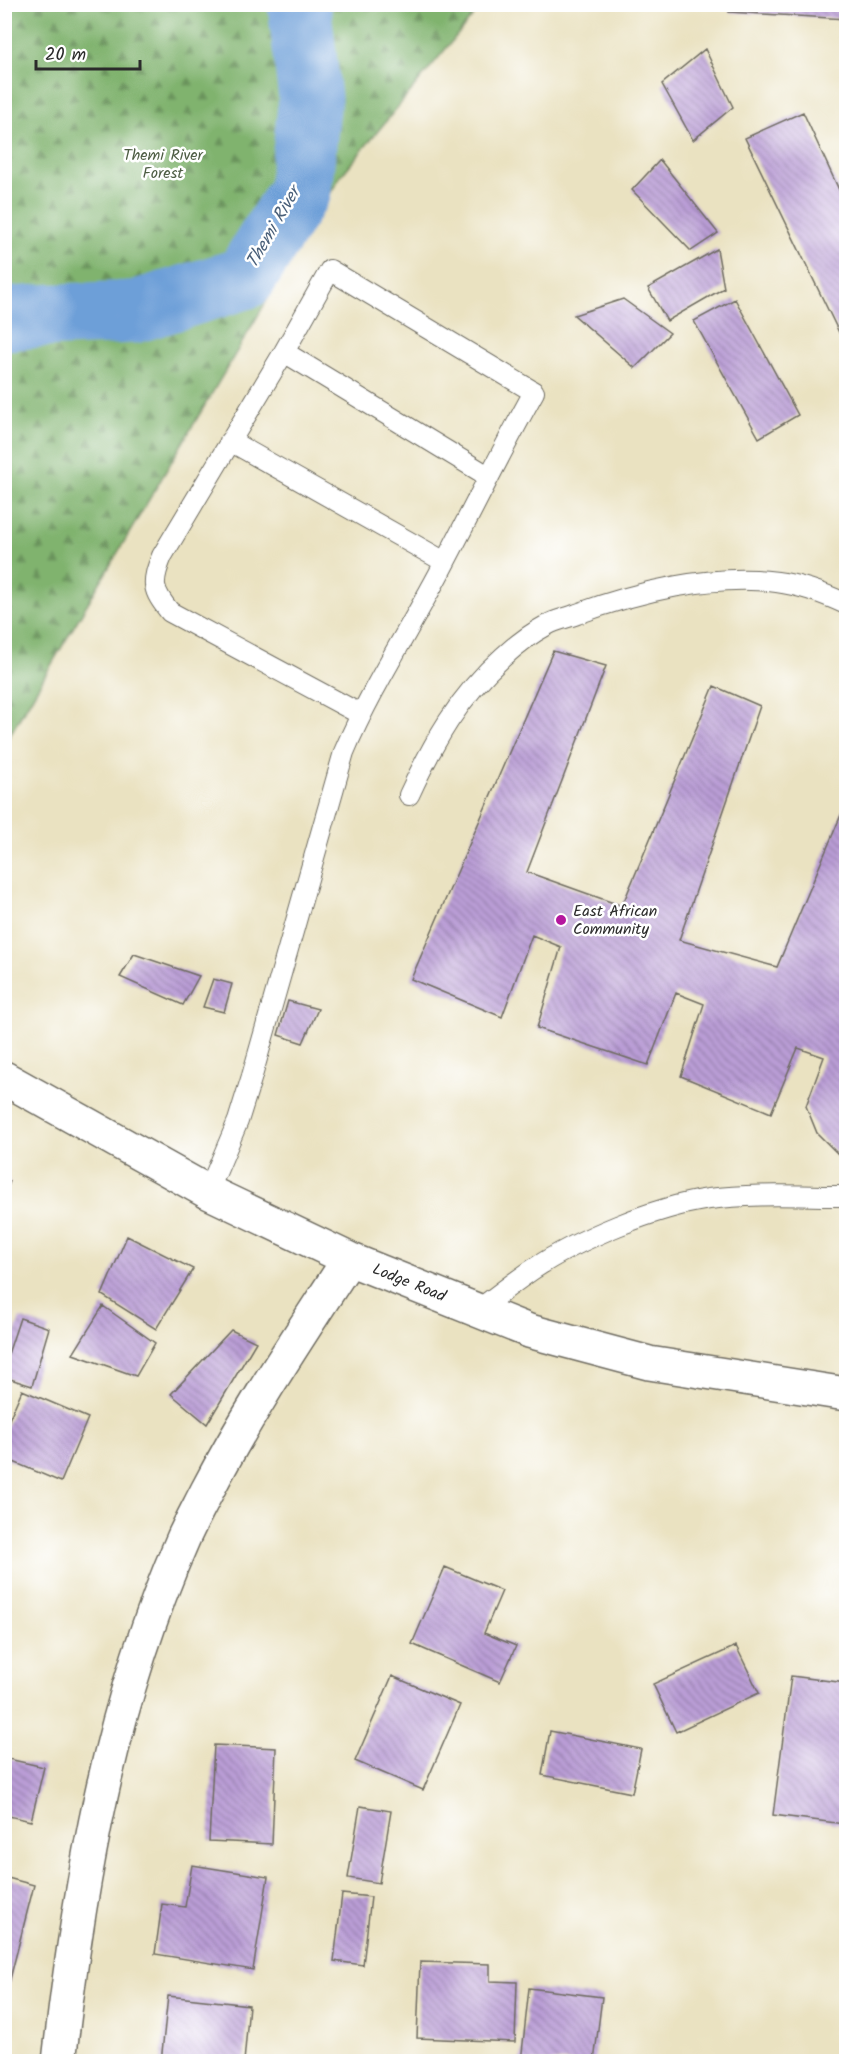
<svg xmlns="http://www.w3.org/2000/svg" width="851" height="2066" font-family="Kalam,sans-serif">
<defs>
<pattern id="forest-firs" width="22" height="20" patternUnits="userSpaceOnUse" patternTransform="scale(1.5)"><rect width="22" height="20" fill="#80b36e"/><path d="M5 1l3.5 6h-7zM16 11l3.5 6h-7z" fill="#69925b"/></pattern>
<pattern id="building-back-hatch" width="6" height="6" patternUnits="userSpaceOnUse" patternTransform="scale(1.5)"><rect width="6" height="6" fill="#ba9dd6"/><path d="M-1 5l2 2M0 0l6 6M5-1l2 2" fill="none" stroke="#9780ae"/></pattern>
</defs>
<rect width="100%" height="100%" fill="#fff"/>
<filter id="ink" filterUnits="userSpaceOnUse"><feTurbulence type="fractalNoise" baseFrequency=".0167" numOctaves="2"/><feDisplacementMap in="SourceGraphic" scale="12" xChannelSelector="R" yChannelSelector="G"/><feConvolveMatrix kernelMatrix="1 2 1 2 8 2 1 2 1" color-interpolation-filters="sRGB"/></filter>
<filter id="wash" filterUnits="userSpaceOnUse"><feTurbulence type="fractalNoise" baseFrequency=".008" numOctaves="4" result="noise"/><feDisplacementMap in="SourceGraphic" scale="24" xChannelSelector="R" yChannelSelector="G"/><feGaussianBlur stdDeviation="1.35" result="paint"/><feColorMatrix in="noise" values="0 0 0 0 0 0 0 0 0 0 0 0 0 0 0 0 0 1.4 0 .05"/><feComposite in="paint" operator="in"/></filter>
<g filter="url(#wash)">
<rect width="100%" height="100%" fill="#eae2c1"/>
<path fill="url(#forest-firs)" stroke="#566f4c" stroke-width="1.5" d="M5,4L482,5L340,177L5,743Z"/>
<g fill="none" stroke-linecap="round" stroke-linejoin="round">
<path stroke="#6d9fd8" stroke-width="63" d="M4,319L39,316L134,312L245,278L300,190L310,98L299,4"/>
</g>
<g id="blocks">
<path fill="url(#building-back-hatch)" d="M729,4H846V19L729,12Z
M705,49L733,107L693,140L662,84Z
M803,112L846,205V347L745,138Z
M660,160L718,233L691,251L632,190Z
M717,249L724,288L667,321L648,288Z
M623,299L670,333L635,368L574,315Z
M735,299L798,415L759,438L694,321Z
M553,651L606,666L527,872L622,906L714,686L760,706L679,940L777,967L846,803V1162L817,1133L806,1106L824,1057L798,1048L771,1113L681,1076L704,1004L676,993L648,1065L537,1028L561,947L532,935L502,1017L411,979Z
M134,954L199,976L183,1005L120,977Z
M213,979L232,984L224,1012L203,1007Z
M288,1001L318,1009L303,1043L278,1035Z
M4,1179L10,1181L5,1194H4Z
M127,1236L193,1269L156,1329L102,1295Z
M103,1306L155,1343L136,1376L73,1354Z
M20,1318L49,1328L32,1386L4,1377V1366Z
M231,1330L256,1342L207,1424L171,1394Z
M22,1390L88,1418L61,1482L4,1458V1431Z
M445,1567L502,1591L484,1633L516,1646L500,1682L412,1644Z
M736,1646L759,1693L676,1732L653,1684Z
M392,1676L460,1705L423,1790L355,1761Z
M791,1676L846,1683V1803L844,1824L773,1815Z
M550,1731L641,1749L632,1793L542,1775Z
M214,1745L276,1748L272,1844L209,1841Z
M4,1758L44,1767L31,1821L4,1815Z
M360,1806L391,1811L379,1883L348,1878Z
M192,1865L268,1877L253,1970L155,1954L162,1904L185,1907Z
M4,1877L34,1885L9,1983L4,1982Z
M342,1894L371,1897L363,1965L334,1961Z
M420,1962L490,1964V1981L517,1982L515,2042L417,2038Z
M529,1988L602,1997L594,2062H521Z
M168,1996L249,2005L244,2062H161Z"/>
</g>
</g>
<g filter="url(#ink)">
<use href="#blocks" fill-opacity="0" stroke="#6e6b60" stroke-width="1.5"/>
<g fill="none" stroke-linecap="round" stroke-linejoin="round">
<g stroke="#6e6b60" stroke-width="22">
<path id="lane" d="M284,352L488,476
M230,441L445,562
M409,795C433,743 459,696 503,657C515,646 532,633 547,625C556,620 567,618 577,614C637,592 713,573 777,582C801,585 825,594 846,604
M208,1192L238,1121L252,1076L344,752C372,686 412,626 445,562C475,505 503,448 534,392L330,270L284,352L162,556C151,583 152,590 170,612L360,714
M477,1311C495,1297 513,1283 532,1270C578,1239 655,1207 709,1199C754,1193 801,1196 846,1196"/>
</g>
<g stroke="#6e6b60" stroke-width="36">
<path id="street" d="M4,1078L208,1192L349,1259L529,1331L649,1363L846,1394
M59,2062C79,1884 110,1704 183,1539C190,1523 199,1507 207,1491C249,1410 300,1335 349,1259"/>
</g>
<use href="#lane" stroke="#fff" stroke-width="20"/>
<use href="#street" stroke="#fff" stroke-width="33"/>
</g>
</g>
<circle fill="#b5179e" stroke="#fff" stroke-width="2" cx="561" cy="920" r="6"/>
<g text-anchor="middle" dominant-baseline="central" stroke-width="5" stroke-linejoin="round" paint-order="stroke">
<g font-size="16" fill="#4e5d44" stroke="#fff">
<text x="163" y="155">Themi River<tspan x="163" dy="18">Forest</tspan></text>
</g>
<g font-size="16" fill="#2b2b2b" stroke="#fff" text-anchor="start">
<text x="573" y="911">East African<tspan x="573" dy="18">Community</tspan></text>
</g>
<g font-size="16" fill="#2b2b2b" stroke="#fff">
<text transform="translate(409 1283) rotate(22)">Lodge Road</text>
</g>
<g font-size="18" font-style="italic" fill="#495f79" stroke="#fff">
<text transform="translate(274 228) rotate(-60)">Themi River</text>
</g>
</g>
<rect width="851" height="2066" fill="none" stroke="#fff" stroke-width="24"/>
<path d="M36 60v9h104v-9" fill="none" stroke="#2b2b2b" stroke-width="3"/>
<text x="45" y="60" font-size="18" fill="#2b2b2b" stroke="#ffffff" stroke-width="4.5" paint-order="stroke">20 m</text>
</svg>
